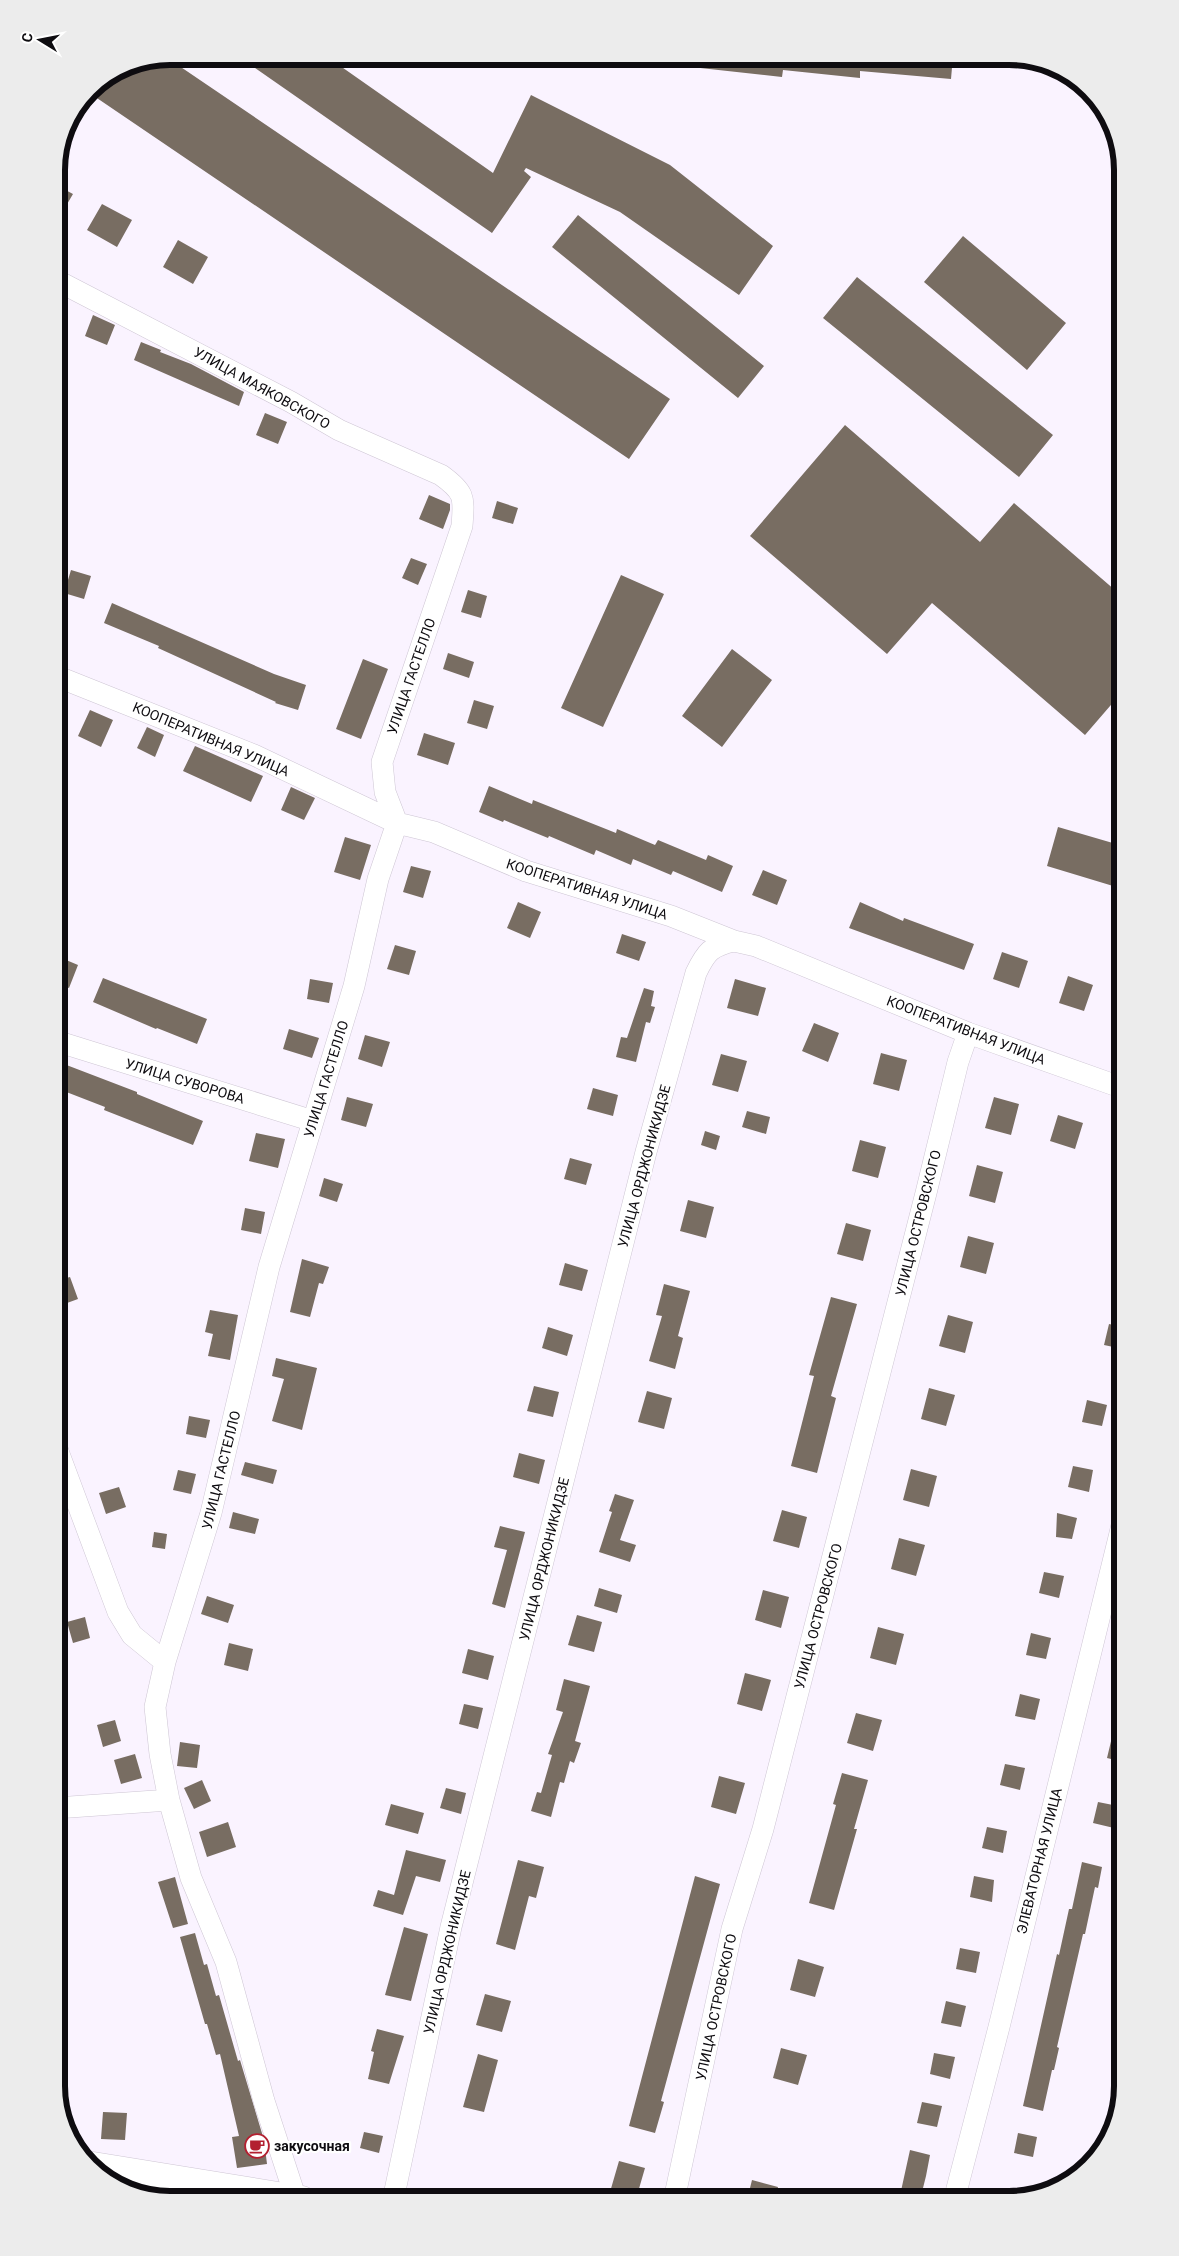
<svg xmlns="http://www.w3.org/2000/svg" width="1179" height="2256" font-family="Roboto,sans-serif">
<rect width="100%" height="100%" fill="#faf3ff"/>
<path fill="#786d62" d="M238,56H326L493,173L531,95L670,165L773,246L739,295L620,212L526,168L524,171L531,177L492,233Z
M683,56H953L951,79L860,71V78L783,70L782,77L682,66Z
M166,57L670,399L629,459L88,92L127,65Z
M56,185L73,194L56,223Z
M102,204L132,220L117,247L87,230Z
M578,215L764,366L738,398L552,247Z
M963,236L1066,323L1027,370L924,282Z
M178,240L208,257L193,284L163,267Z
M857,277L1053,435L1019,477L823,318Z
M93,315L115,325L107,345L85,336Z
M141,342L161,350L160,352L191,364L244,392L239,406L134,360Z
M265,413L287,422L278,444L256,435Z
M845,425L980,542L1014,503L1123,597V691L1085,735L932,603L887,654L750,536Z
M429,495L450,504V510L443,529L419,519Z
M497,501L518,508L513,524L492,518Z
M411,558L427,564L418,585L402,578Z
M71,570L91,576L84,599L64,593Z
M621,575L664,594L603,727L561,708Z
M468,590L487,596L481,618L461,612Z
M112,603L274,674L306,685L298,710L275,703L276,702L158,648L159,646L104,623Z
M732,649L772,680L722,747L682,716Z
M448,653L474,662L469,678L443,669Z
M363,659L388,669L361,739L336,729Z
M474,700L494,706L487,729L467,723Z
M90,710L113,720L101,747L78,736Z
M147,727L164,735L155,757L137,748Z
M424,733L455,743L448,765L417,755Z
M195,746L263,776L251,802L183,771Z
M489,786L532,804L533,800L616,833L617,829L655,845L658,840L706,860L708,855L733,866L722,892L673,871L671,875L633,859L631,865L596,850L594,855L549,836L548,838L504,820L503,822L479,812Z
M291,787L315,798L304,820L281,810Z
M1058,827L1123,846V889L1047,866Z
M345,837L371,845L360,880L334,872Z
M411,866L431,871L423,898L403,892Z
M763,870L787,880L777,905L752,895Z
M518,902L541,912L530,938L507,928Z
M860,902L903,921L904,918L974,944L964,970L849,928Z
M622,934L646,942L639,961L616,953Z
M395,945L416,951L409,975L387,969Z
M1002,952L1028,961L1019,988L993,979Z
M59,957L78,965L69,988L56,983V965Z
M1068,976L1093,985L1084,1011L1059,1003Z
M103,978L207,1019L197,1044L157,1028L156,1029L93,1002Z
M310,979L333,983L329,1003L307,999Z
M735,979L766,988L758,1016L727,1008Z
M644,988L654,991L651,1006L655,1007L650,1023L646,1022L636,1062L616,1057L621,1037L627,1038Z
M814,1023L839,1033L828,1062L802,1051Z
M289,1029L319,1038L312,1058L283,1049Z
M365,1035L390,1042L382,1067L358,1059Z
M881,1053L907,1060L899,1091L873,1084Z
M721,1054L747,1061L738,1092L712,1085Z
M56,1061L137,1092V1094L203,1121L193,1145L104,1110L105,1107L56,1088Z
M593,1088L618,1095L613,1116L587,1109Z
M347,1097L373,1104L366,1127L341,1120Z
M994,1097L1019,1104L1011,1135L985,1128Z
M747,1111L770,1117L766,1134L742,1127Z
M1058,1115L1083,1123L1075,1149L1050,1141Z
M705,1131L720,1136L716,1150L701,1145Z
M256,1133L285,1139L278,1168L249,1161Z
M860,1140L886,1147L878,1178L852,1171Z
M570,1158L592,1164L586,1185L564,1179Z
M977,1165L1003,1172L995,1203L969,1196Z
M324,1178L343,1184L337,1202L319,1196Z
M688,1200L714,1207L706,1238L680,1231Z
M245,1208L265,1212L261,1234L241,1230Z
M846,1223L871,1230L863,1261L837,1254Z
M968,1236L994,1243L986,1274L960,1267Z
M302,1259L329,1267L323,1284L319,1283L310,1317L290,1312Z
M565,1263L588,1270L582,1291L559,1285Z
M70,1277L78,1299L56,1307V1281Z
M664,1284L690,1291L678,1336L683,1338L675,1369L649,1361L662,1316L656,1315Z
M831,1297L857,1304L831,1396L836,1398L817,1473L791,1466L814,1376L809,1375Z
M210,1310L238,1315L230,1360L208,1356L213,1334L205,1332Z
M948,1315L973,1322L965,1353L939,1346Z
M1109,1324L1123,1327V1349L1104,1345Z
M548,1327L573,1335L567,1356L542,1348Z
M276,1358L317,1368L302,1430L272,1421L284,1379L272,1376Z
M534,1386L559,1392L553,1417L527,1411Z
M929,1388L955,1395L946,1426L921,1419Z
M647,1391L672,1398L664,1429L638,1422Z
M1087,1400L1107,1405L1102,1426L1082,1422Z
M189,1416L210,1420L206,1438L186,1434Z
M519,1453L545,1460L539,1484L513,1477Z
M245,1462L277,1470L273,1484L241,1475Z
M1073,1466L1093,1470L1089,1492L1068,1487Z
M911,1469L937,1476L929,1507L903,1500Z
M178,1470L196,1474L191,1494L173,1490Z
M119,1487L126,1507L106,1514L99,1493Z
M615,1494L634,1500L620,1540L636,1545L630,1562L599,1552L612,1512L609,1511Z
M782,1510L807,1517L799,1548L773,1541Z
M233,1512L259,1519L255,1534L229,1528Z
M1057,1513L1077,1518L1072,1539L1056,1537Z
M500,1526L525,1532L505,1608L492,1604L507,1550L494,1547Z
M154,1532L167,1534L165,1549L152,1547Z
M899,1538L925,1545L916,1576L891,1569Z
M1044,1572L1064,1576L1059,1598L1039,1593Z
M599,1588L622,1595L617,1613L594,1606Z
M763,1590L789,1597L781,1628L755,1620Z
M207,1596L234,1605L228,1623L201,1614Z
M577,1615L602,1622L594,1652L568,1645Z
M85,1617L90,1638L73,1643L67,1622Z
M878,1627L904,1634L896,1665L870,1658Z
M1031,1633L1051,1638L1046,1659L1026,1655Z
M229,1643L253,1649L248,1671L224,1665Z
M468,1649L494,1656L488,1680L462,1673Z
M745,1673L771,1680L762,1711L737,1704Z
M564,1679L590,1686L575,1741L581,1743L574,1763L570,1761L564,1783L560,1782L551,1817L531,1811L537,1792L541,1793L552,1755L548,1754L563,1712L556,1710Z
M1020,1694L1040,1699L1035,1720L1015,1716Z
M464,1704L483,1708L478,1729L459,1724Z
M856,1713L882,1720L873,1751L847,1743Z
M1117,1716L1123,1717V1762L1107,1758Z
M115,1720L121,1741L103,1747L97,1725Z
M180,1742L200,1745L197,1768L177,1766Z
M135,1754L142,1778L121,1784L114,1760Z
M1005,1764L1025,1768L1020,1790L1000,1785Z
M842,1773L868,1780L854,1829H857L834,1910L809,1903L836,1805L833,1804Z
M719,1776L745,1783L736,1814L711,1807Z
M202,1780L211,1801L194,1809L184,1788Z
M446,1788L466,1793L461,1814L440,1808Z
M1098,1802L1118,1806L1114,1828L1093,1823Z
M391,1804L424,1813L418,1834L385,1825Z
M228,1822L236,1847L207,1857L199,1832Z
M987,1827L1007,1831L1003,1853L982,1848Z
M406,1850L446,1860L440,1882L416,1876L403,1915L373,1906L378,1890L394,1895Z
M518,1860L544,1867L536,1898L529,1896L515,1950L496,1944Z
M1082,1862L1102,1867L1098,1888L1095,1887L1085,1934H1083L1057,2047L1059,2048L1054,2070H1052L1043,2111L1023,2106L1057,1954L1059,1955L1069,1909H1072Z
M695,1876L720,1884L661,2101L664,2102L655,2133L629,2126Z
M974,1876L994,1880L992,1902L970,1897Z
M175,1877L188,1924L173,1928L158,1882Z
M404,1927L428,1934L411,2001L385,1995Z
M195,1933L204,1965L207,1964L216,1996L219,1995L238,2061L240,2060L264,2140L267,2164L237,2168L232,2137L239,2136L220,2054L216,2055L207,2024H205L180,1937Z
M960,1948L980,1952L976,1973L956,1969Z
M798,1959L824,1967L815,1997L790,1990Z
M485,1994L511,2001L502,2032L476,2025Z
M946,2001L966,2006L961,2027L941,2023Z
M377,2029L404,2036L389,2084L368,2079L374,2052L371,2051Z
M781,2048L807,2055L798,2085L773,2078Z
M934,2053L955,2057L950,2079L930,2074Z
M478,2054L498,2060L484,2112L463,2107Z
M922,2102L942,2106L937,2127L917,2123Z
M103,2112L127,2113L125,2140L101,2139Z
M364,2132L383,2136L379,2153L360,2148Z
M1018,2133L1037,2137L1033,2157L1014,2153Z
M910,2150L930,2155L926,2176L920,2200H899Z
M619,2161L645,2168L636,2199L610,2192Z
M752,2180L778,2187L775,2200H747Z"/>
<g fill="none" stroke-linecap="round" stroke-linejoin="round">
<g stroke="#cec6d4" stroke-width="22">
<path id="minor" d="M56,280L291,402L339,430L441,475C466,493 464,498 462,526L382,762L385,792L397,823L378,879L354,986L269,1267L211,1513L165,1662
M56,676L254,755L397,823L434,832L526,871L671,916L734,941L756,946L968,1033L1123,1088
M56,1041L313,1121
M56,1446L118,1612L132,1635L165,1662L155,1707L160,1754L169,1800L191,1878L226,1962L264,2101L296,2199
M56,1808L169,1800
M393,2200L451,1927L646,1152L696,973C706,952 711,946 734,941
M674,2200L732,1929L763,1829L926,1193L958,1062L968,1033
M954,2200L999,2027L1123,1521"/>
</g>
<g stroke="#cec6d4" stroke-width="29">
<path id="secondary" d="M93,2166L302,2200"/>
</g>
<use href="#minor" stroke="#fff" stroke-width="21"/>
<use href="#secondary" stroke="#fff" stroke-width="28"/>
</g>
<defs>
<g id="cafe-ring" transform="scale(1.25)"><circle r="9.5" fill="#fff" stroke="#b32030" stroke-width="1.5"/><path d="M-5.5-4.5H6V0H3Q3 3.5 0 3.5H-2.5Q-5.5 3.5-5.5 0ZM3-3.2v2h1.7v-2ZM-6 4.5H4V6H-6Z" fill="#b32030"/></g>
</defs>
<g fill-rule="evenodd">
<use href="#cafe-ring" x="257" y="2146"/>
</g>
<g text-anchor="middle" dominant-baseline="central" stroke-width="4.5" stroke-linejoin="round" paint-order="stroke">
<g font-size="14" fill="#0e0c10" stroke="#fff">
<text transform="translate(262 388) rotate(29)">УЛИЦА МАЯКОВСКОГО</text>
<text transform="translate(411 676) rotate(-71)">УЛИЦА ГАСТЕЛЛО</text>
<text transform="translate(211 739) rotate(23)">КООПЕРАТИВНАЯ УЛИЦА</text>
<text transform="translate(587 889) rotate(18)">КООПЕРАТИВНАЯ УЛИЦА</text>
<text transform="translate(966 1030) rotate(21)">КООПЕРАТИВНАЯ УЛИЦА</text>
<text transform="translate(326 1079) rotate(-73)">УЛИЦА ГАСТЕЛЛО</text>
<text transform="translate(185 1081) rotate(17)">УЛИЦА СУВОРОВА</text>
<text transform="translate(644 1166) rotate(-75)">УЛИЦА ОРДЖОНИКИДЗЕ</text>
<text transform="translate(918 1223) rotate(-76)">УЛИЦА ОСТРОВСКОГО</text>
<text transform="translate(221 1470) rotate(-76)">УЛИЦА ГАСТЕЛЛО</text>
<text transform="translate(544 1559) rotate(-76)">УЛИЦА ОРДЖОНИКИДЗЕ</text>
<text transform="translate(818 1616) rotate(-75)">УЛИЦА ОСТРОВСКОГО</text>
<text transform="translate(1039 1861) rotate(-76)">ЭЛЕВАТОРНАЯ УЛИЦА</text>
<text transform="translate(447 1952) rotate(-77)">УЛИЦА ОРДЖОНИКИДЗЕ</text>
<text transform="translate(716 2007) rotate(-78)">УЛИЦА ОСТРОВСКОГО</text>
</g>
<g font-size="14" font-weight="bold" fill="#0e0c10" stroke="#fff" text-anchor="start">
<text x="274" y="2146">закусочная</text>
</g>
</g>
<path d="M0 0H1179V2256H0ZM170 65H1009A105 105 0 0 1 1114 170V2086A105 105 0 0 1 1009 2191H170A105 105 0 0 1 65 2086V170A105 105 0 0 1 170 65Z" fill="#ececec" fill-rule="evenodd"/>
<path fill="none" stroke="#0e0c10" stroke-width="6" d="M170 65H1009A105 105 0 0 1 1114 170V2086A105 105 0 0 1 1009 2191H170A105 105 0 0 1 65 2086V170A105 105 0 0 1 170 65Z"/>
<g transform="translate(40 40) rotate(280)" stroke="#ffffff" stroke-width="4" paint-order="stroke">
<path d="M0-4L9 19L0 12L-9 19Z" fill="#0e0c10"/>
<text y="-8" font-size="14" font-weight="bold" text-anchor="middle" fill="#0e0c10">С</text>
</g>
</svg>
